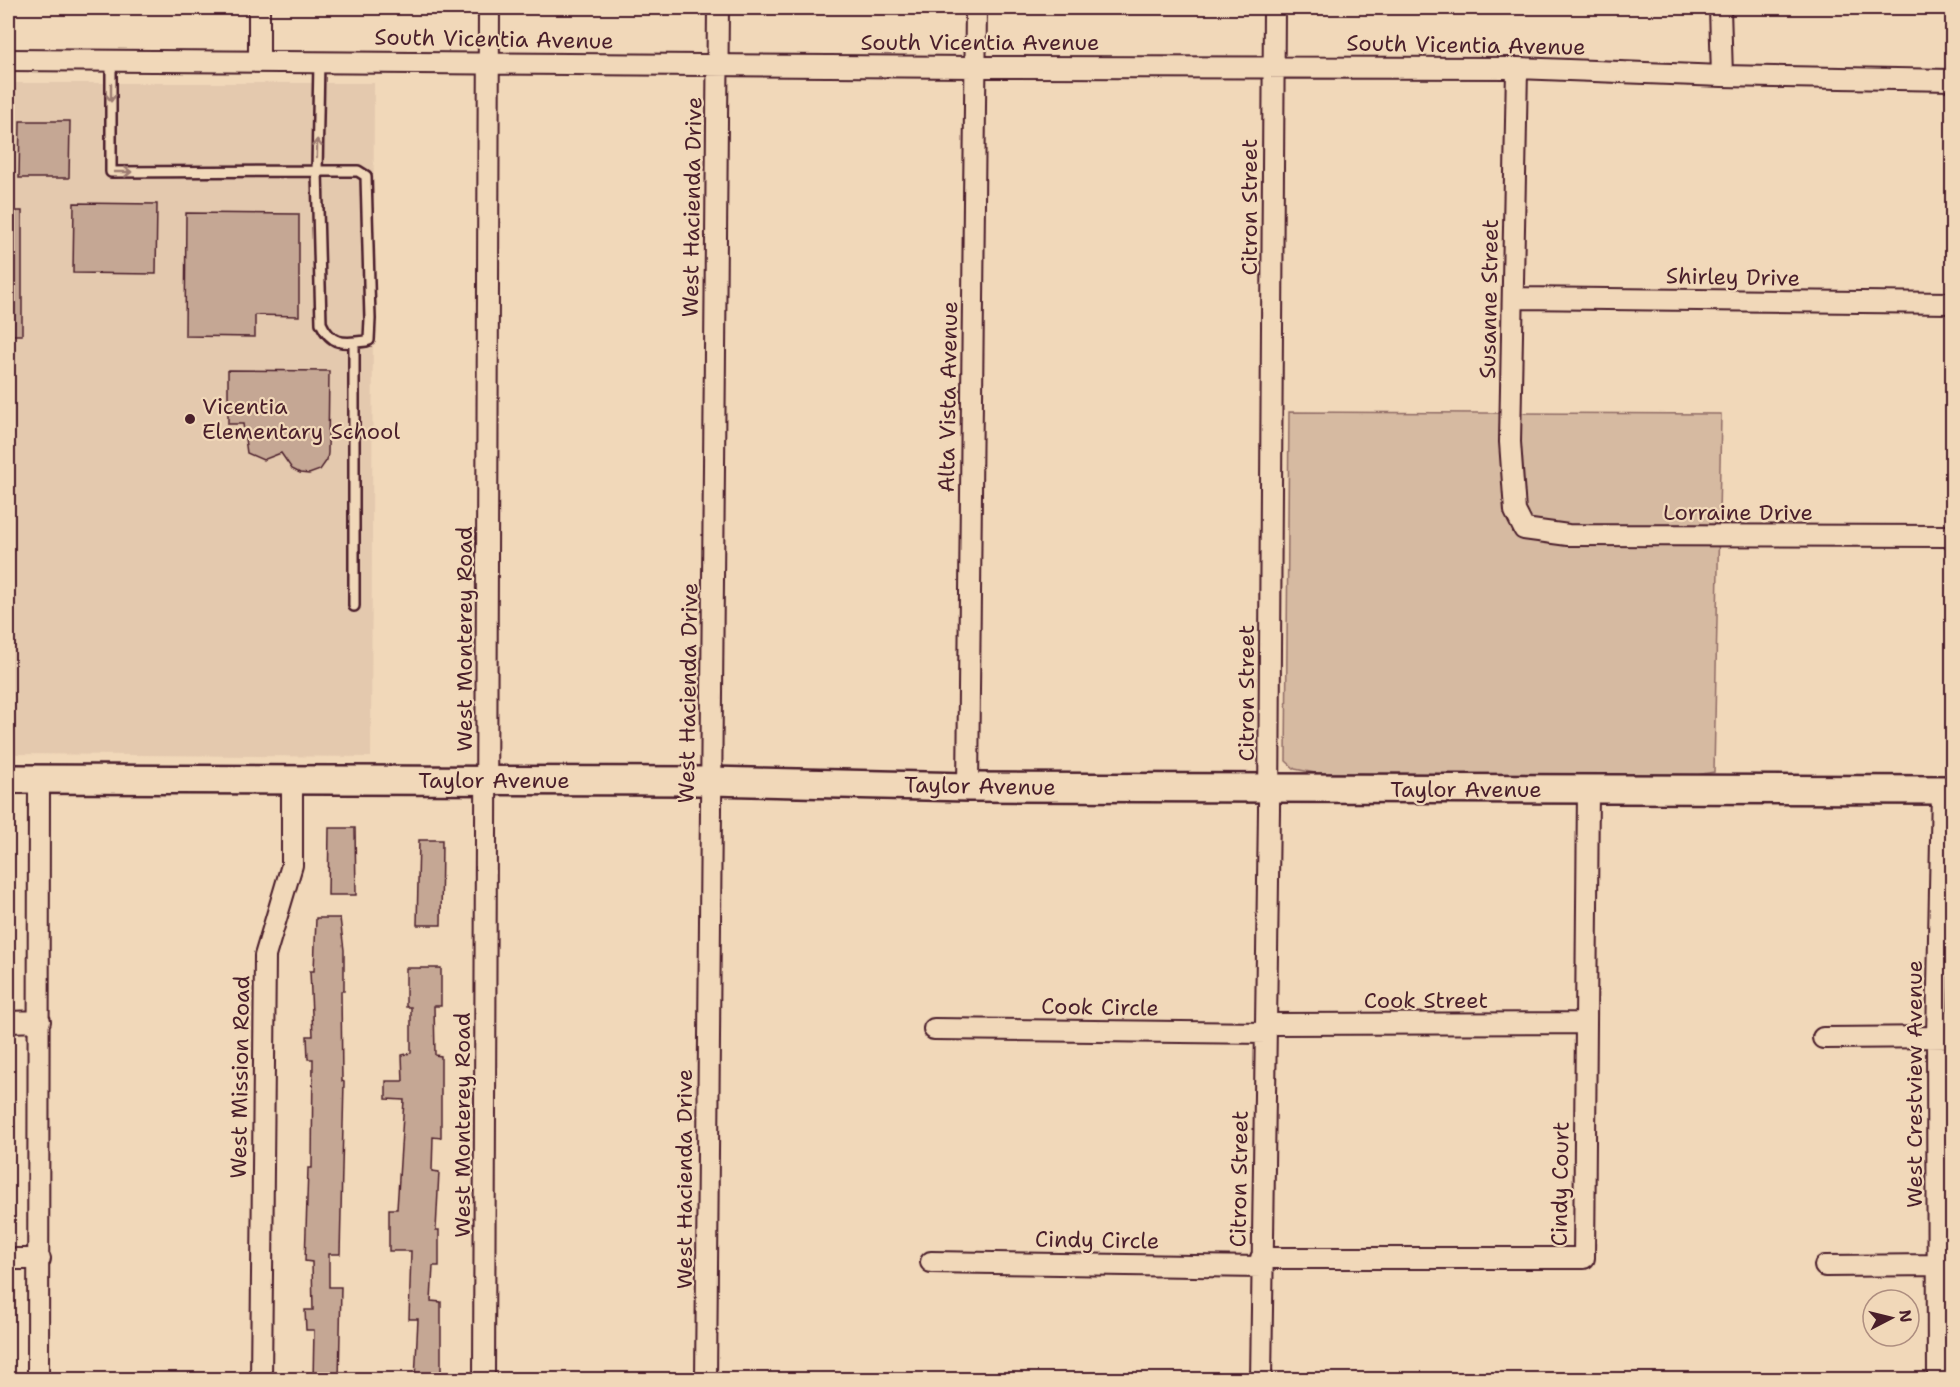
<svg xmlns="http://www.w3.org/2000/svg" width="1960" height="1387" font-family="'Shantell Sans',sans-serif">
<rect width="100%" height="100%" fill="#f1d8b9"/>
<filter id="ink" filterUnits="userSpaceOnUse"><feTurbulence type="fractalNoise" baseFrequency=".0167" numOctaves="2"/><feDisplacementMap in="SourceGraphic" scale="12" xChannelSelector="R" yChannelSelector="G"/><feConvolveMatrix kernelMatrix="1 2 1 2 8 2 1 2 1" color-interpolation-filters="sRGB"/></filter>
<g filter="url(#ink)">
<path fill="#e4c9ae" d="M8,83H374L371,757L8,754Z"/>
<path fill="#d6baa1" stroke="#906c66" stroke-width="1.5" d="M1289,412L1721,414L1714,772L1696,775L1315,773L1295,769L1286,761Z"/>
<path fill="#c5a794" stroke="#4a1f2b" stroke-width="1.5" d="M20,121H70L69,178H19Z
M74,203L157,204L156,274L73,273Z
M8,211H22V335H8Z
M186,213L299,214V316L255,315V337L185,336Z
M228,370L329,371L328,453L327,460L320,470L309,474L300,473L292,469L281,453L263,460L247,453L243,424H228Z
M329,828H355L356,895H328Z
M419,840H442L441,925H417Z
M316,918H340L344,950V991H341L342,1081L344,1082L340,1254H329V1287H341L339,1380H313L314,1330H306L305,1310H313L312,1262L305,1261L308,1168H312L313,1059H308L307,1036H313L310,971H314Z
M406,968H441V1006H434L435,1055L441,1056V1138L433,1137L432,1171L439,1172L436,1230H439V1266H433L431,1301L441,1302V1380H415L418,1319H409L411,1251H389V1209H397L404,1100L386,1099V1081H403L402,1055L411,1053V1007H406Z"/>
<g fill="none" stroke-linecap="round" stroke-linejoin="round">
<g stroke="#4a1f2b" stroke-width="14">
<path id="lane" d="M111,61V172L317,171L319,61
M317,171H358L366,176L370,319L369,340L366,341C343,344 331,345 321,323Z
M354,606V343"/>
</g>
<g stroke="#4a1f2b" stroke-width="24">
<path id="street" d="M259,8V61
M1720,8L1722,76
M8,60L975,67L1517,68L1722,76L1952,80
M1517,68L1510,442L1515,511L1524,529L1568,535L1952,536
M1514,298L1952,303
M968,787L976,8
M8,1022L40,1021
M1266,1024L1586,1023
M934,1029L1266,1033
M1823,1038L1952,1037
M1261,1258H1584L1588,789
M8,1259H40
M931,1262L1261,1267
M1825,1266L1938,1265
M38,1380L39,779
M261,1380L265,956L292,865V780
M484,1380L489,8
M706,1380L718,8
M1261,1380L1269,810L1274,8
M1938,1380L1937,1037L1942,790"/>
</g>
<g stroke="#4a1f2b" stroke-width="32">
<path id="secondary" d="M8,779L711,781L968,787L1952,790"/>
</g>
<use href="#lane" stroke="#f1d8b9" stroke-width="9"/>
<use href="#street" stroke="#f1d8b9" stroke-width="20"/>
<use href="#secondary" stroke="#f1d8b9" stroke-width="27"/>
</g>
<defs><path id="oneway-shaft" d="M-6 0H5M1.5-3L5.5 0L1.5 3" fill="none" stroke-width="1.6" stroke-linecap="round" stroke-linejoin="round" transform="scale(1.5)"/></defs>
<g stroke="#9e7c72">
<use href="#oneway-shaft" transform="translate(111 93) rotate(90)"/>
<use href="#oneway-shaft" transform="translate(317 148) rotate(-89)"/>
<use href="#oneway-shaft" transform="translate(123 172)"/>
</g>
</g>
<circle fill="#4a1f2b" stroke="#f1d8b9" stroke-width="2" cx="190" cy="419" r="6"/>
<g text-anchor="middle" dominant-baseline="central" stroke-width="4.5" stroke-linejoin="round" paint-order="stroke">
<g font-size="22" fill="#4a1f2b" stroke="#f1d8b9">
<text transform="translate(494 39) rotate(1)">South Vicentia Avenue</text>
<text x="980" y="42">South Vicentia Avenue</text>
<text transform="translate(1466 45) rotate(1)">South Vicentia Avenue</text>
<text transform="translate(692 207) rotate(-89)">West Hacienda Drive</text>
<text transform="translate(1249 207) rotate(-90)">Citron Street</text>
<text transform="translate(1733 277) rotate(1)">Shirley Drive</text>
<text transform="translate(1489 299) rotate(-89)">Susanne Street</text>
<text transform="translate(948 397) rotate(-89)">Alta Vista Avenue</text>
<text x="1738" y="512">Lorraine Drive</text>
<text transform="translate(464 639) rotate(-90)">West Monterey Road</text>
<text transform="translate(688 693) rotate(-89)">West Hacienda Drive</text>
<text transform="translate(1246 693) rotate(-90)">Citron Street</text>
<text x="494" y="780">Taylor Avenue</text>
<text transform="translate(980 786) rotate(1)">Taylor Avenue</text>
<text x="1466" y="789">Taylor Avenue</text>
<text x="1426" y="1000">Cook Street</text>
<text transform="translate(1100 1007) rotate(1)">Cook Circle</text>
<text transform="translate(240 1077) rotate(-89)">West Mission Road</text>
<text transform="translate(1914 1084) rotate(-90)">West Crestview Avenue</text>
<text transform="translate(462 1125) rotate(-90)">West Monterey Road</text>
<text transform="translate(684 1179) rotate(-90)">West Hacienda Drive</text>
<text transform="translate(1239 1179) rotate(-89)">Citron Street</text>
<text transform="translate(1560 1184) rotate(-89)">Cindy Court</text>
<text transform="translate(1097 1240) rotate(1)">Cindy Circle</text>
</g>
<g font-size="22" fill="#4a1f2b" stroke="#f1d8b9" text-anchor="start">
<text x="202" y="406">Vicentia<tspan x="202" dy="25">Elementary School</tspan></text>
</g>
</g>
<rect width="1960" height="1387" fill="none" stroke="#f1d8b9" stroke-width="30"/>
<rect x="15" y="15" width="1930" height="1357" fill="none" stroke="#4a1f2b" stroke-width="2" filter="url(#ink)"/>
<g transform="translate(1891 1318) rotate(83)"><circle r="28" fill="#f1d8b9" stroke="#ae8e80" stroke-width="1.5"/>
<path d="M0-4.5L10 22L0 15L-10 22Z" fill="#4a1f2b"/>
<text y="-9" font-size="16" font-weight="bold" text-anchor="middle" fill="#4a1f2b">N</text>
</g>
</svg>
